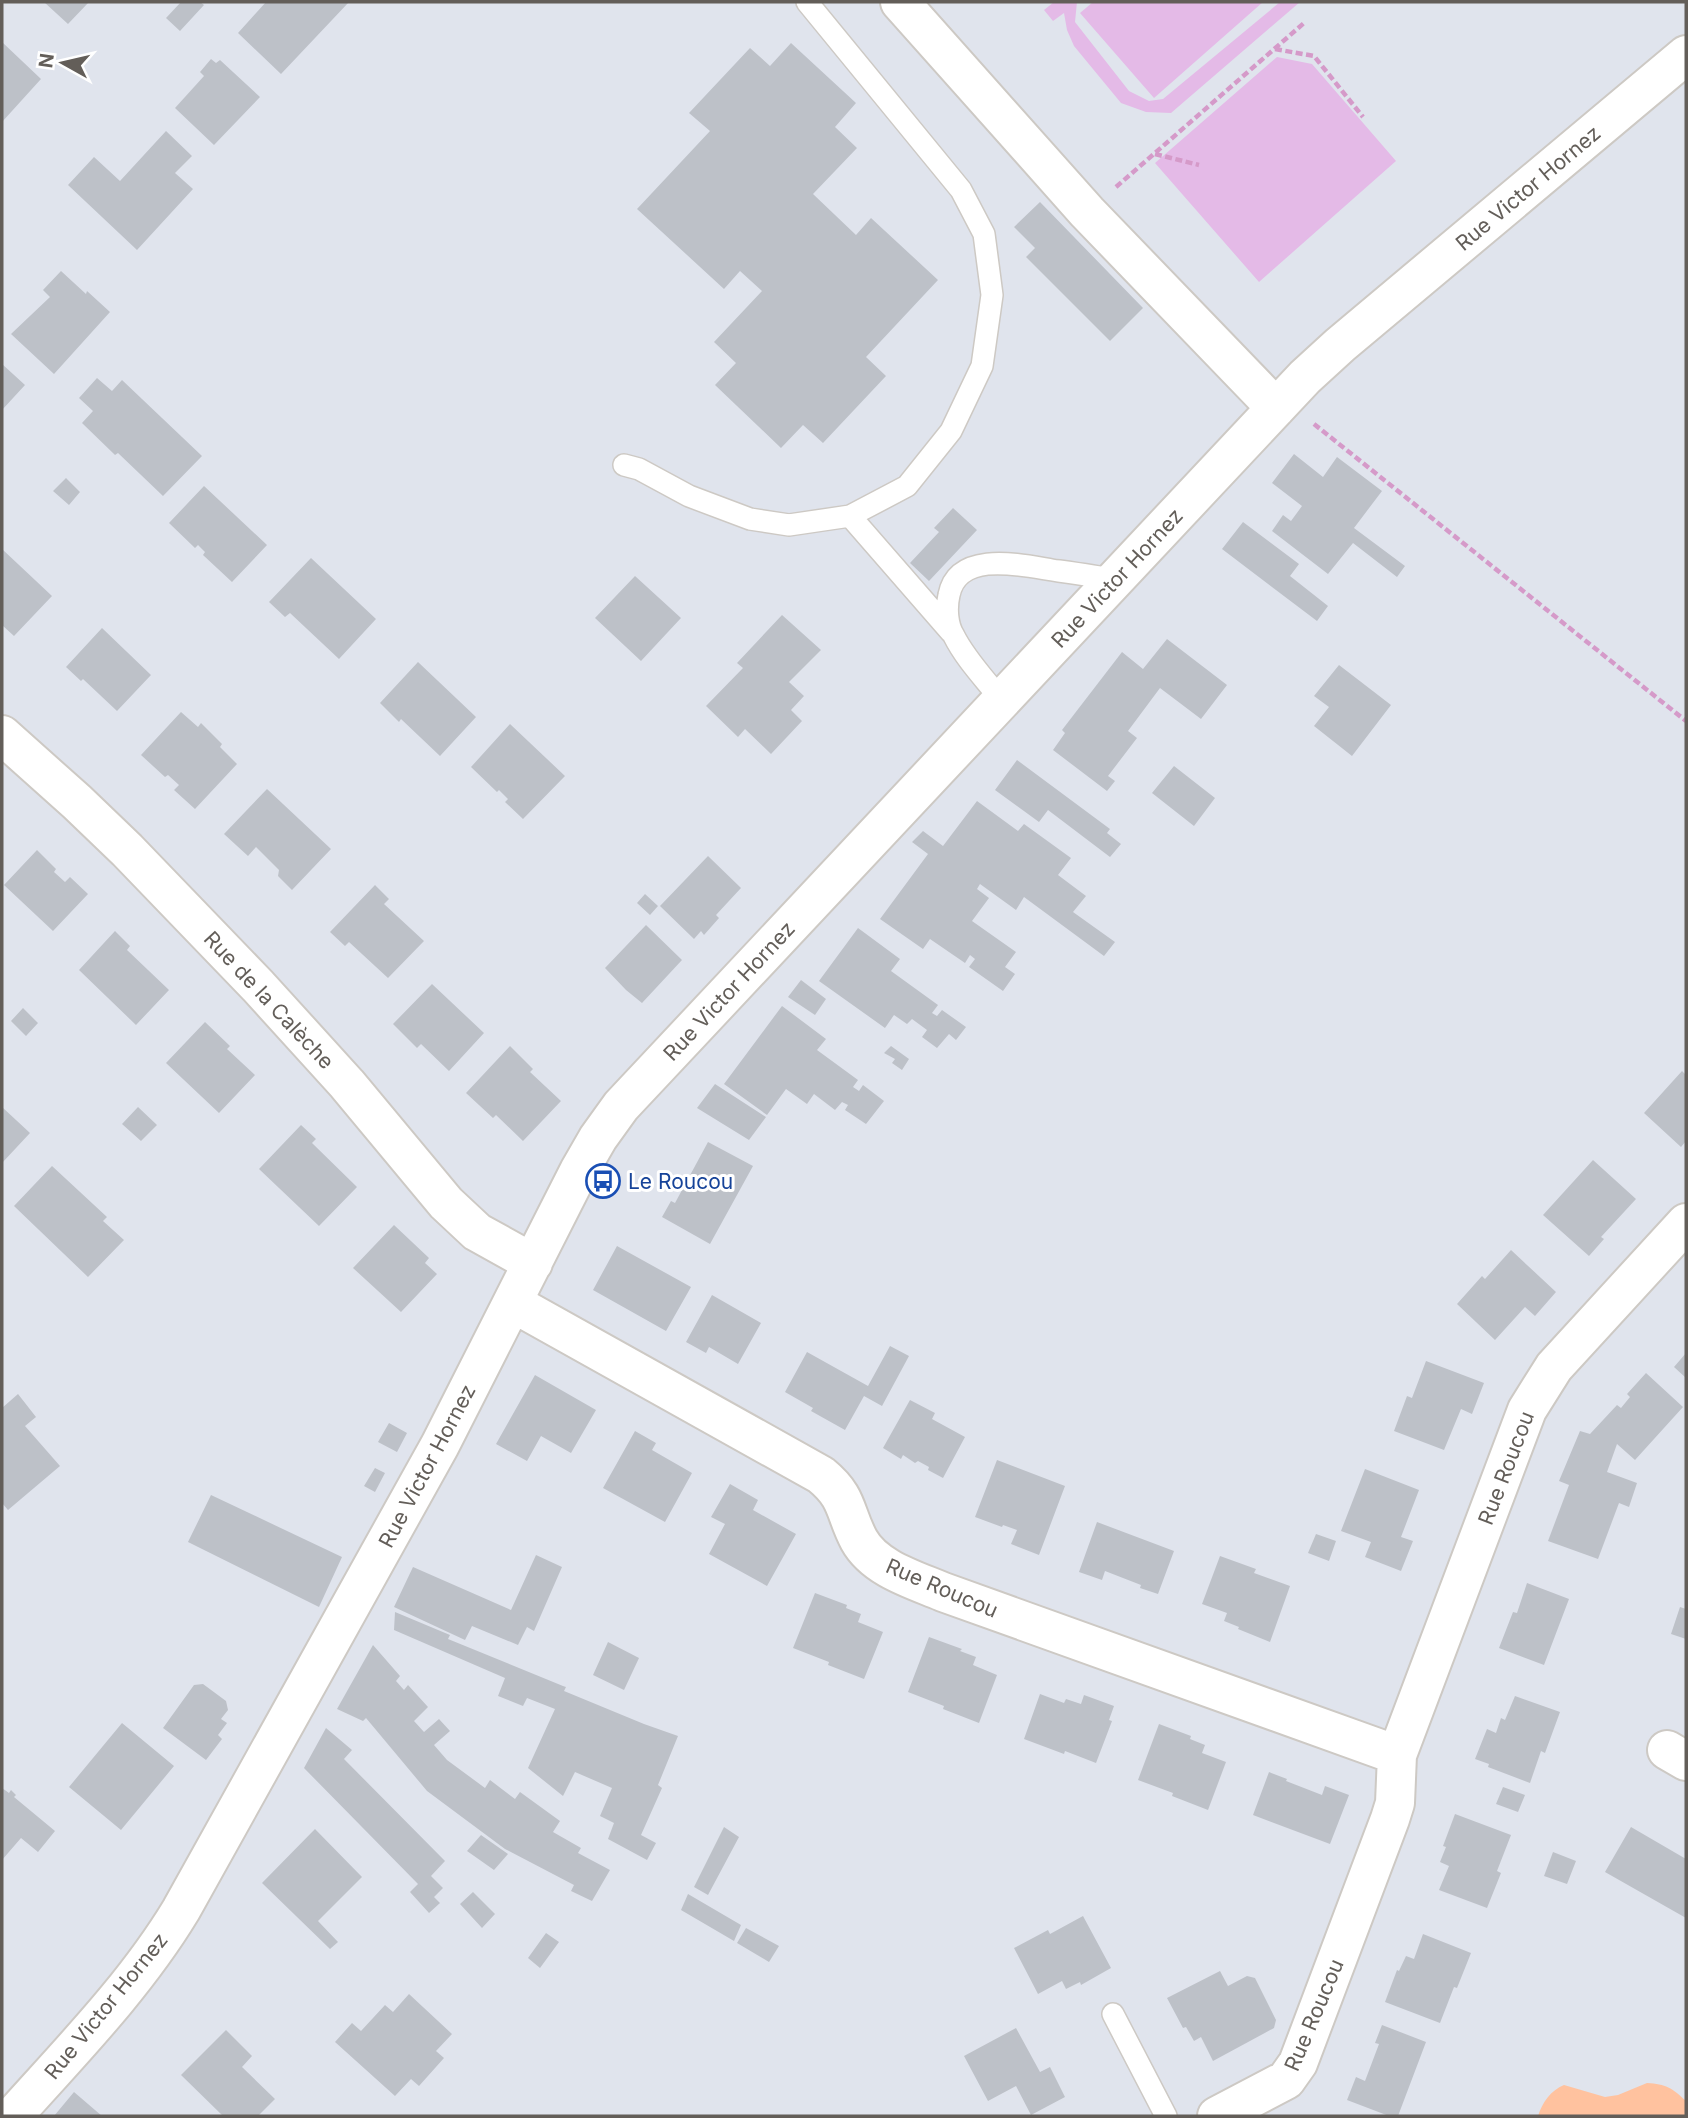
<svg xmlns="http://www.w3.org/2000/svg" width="1688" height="2118" font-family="Inter,sans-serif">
<rect width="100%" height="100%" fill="#e0e4ed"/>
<path fill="#e4bae7" d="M1054,2H1077L1075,22L1129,91L1149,101L1163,99L1280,2H1300L1171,113L1146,112L1121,103L1074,46L1067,30L1064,13L1053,21L1044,10Z
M1093,2H1263L1154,98L1080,13Z
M1277,57L1312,64L1396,161L1259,282L1155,163Z"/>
<path fill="#ffc29f" d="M1647,2083C1666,2084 1672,2088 1686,2101V2116H1538C1542,2103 1551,2090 1564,2085L1605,2097L1618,2095Z"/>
<path fill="#bdc1c8" d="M44,2H89L68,24Z
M181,2H200L204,5L180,31L166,18Z
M266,2H349L281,74L238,33Z
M2,42L41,79L2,122Z
M791,43L856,103L835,127L857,148L813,194L856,235L871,218L938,280L866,357L886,376L823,443L803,425L781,448L715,385L736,363L714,342L762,291L740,271L724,289L637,209L710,131L689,113L750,48L770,66Z
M211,59L216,63L220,60L260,97L214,145L175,108L204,76L200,72Z
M166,131L192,156L175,173L193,189L137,250L68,185L94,157L120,181Z
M1040,202L1143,308L1110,341L1026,257L1035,248L1014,227Z
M61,271L86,294L87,291L110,312L54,374L11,334L50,297L43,290Z
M2,364L25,385L2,410Z
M97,378L112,391L122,380L202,456L163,496L118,453L115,455L82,423L93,411L79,398Z
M1294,454L1323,477L1337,457L1382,491L1354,528L1405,566L1397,577L1353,543L1328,574L1272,531L1283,515L1291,521L1302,506L1272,483Z
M66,478L80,492L69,505L53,491Z
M204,486L267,545L232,582L203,555L205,552L198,545L195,548L169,523Z
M953,508L977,530L929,581L910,563L939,532L934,528Z
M1243,522L1299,564L1290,576L1328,606L1317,621L1222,549Z
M2,549L52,596L14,636L2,625Z
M311,558L376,619L339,659L290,613L285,617L269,602Z
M635,576L681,618L641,661L595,618Z
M782,615L821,650L789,682L804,696L791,710L802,721L771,754L745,729L738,737L706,706L743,668L737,663Z
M102,628L151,675L117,711L83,679L81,681L66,667Z
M1167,639L1227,685L1201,719L1160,688L1128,731L1137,738L1108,776L1115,781L1107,791L1053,750L1065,733L1062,730L1122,652L1143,669Z
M418,662L476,717L440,756L401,719L399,722L380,703Z
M1339,665L1391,705L1352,756L1314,726L1329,707L1314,696Z
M181,712L198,727L201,723L222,744L220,747L237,764L195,809L174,790L179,785L168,775L165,777L141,755Z
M510,724L565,776L523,819L505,802L508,799L499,790L497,792L471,767Z
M1017,760L1110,829L1107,833L1121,844L1110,857L1048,810L1039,822L995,790Z
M1174,766L1215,798L1194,826L1152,793Z
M267,789L331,849L292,890L278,876L279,870L256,847L248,856L224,834Z
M977,801L1018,831L1024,824L1071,858L1058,875L1086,896L1073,912L1115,942L1104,956L1024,897L1016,910L980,884L977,889L989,898L972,921L1016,952L1005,967L1015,974L1003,991L969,967L975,959L970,955L965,963L930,939L923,949L880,919L928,854L912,842L923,831L943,846Z
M37,850L56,869L54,872L65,882L70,877L88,894L53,931L4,885Z
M708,856L741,888L716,915L719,918L704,935L701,931L694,939L660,906Z
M375,885L389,899L384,904L424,941L388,978L349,942L345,946L330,932Z
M645,894L658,906L650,915L637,903Z
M646,925L682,960L642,1003L626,990L605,968Z
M858,928L900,959L891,971L938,1005L932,1013L937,1016L942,1010L966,1027L956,1040L949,1034L937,1048L922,1037L927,1030L912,1019L907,1024L894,1015L885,1028L819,981Z
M115,931L130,946L127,950L169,990L136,1025L79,970Z
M801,980L826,999L815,1015L788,997Z
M432,984L484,1033L449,1071L421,1044L417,1048L393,1024Z
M782,1006L826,1039L817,1050L858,1080L853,1087L859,1091L863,1085L884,1101L866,1124L845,1110L848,1105L842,1102L835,1110L814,1094L807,1104L786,1089L767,1115L724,1084Z
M23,1008L38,1023L26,1036L11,1021Z
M205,1022L230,1046L227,1049L255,1075L219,1113L166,1063Z
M510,1046L533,1069L530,1072L561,1101L523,1141L496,1115L493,1118L466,1093Z
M891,1046L909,1059L902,1070L892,1063L895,1059L884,1053Z
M1682,1071L1686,1075V1141L1681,1147L1644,1113Z
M715,1084L766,1117L749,1140L697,1108Z
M2,1107L30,1133L2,1163Z
M138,1107L157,1125L141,1141L122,1124Z
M301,1125L316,1139L312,1143L357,1187L319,1226L259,1169Z
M708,1142L753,1166L710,1244L662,1217L671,1201L675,1203Z
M1593,1160L1636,1199L1601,1237L1604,1239L1589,1256L1543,1215Z
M52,1166L107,1217L103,1221L124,1240L88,1277L14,1206Z
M394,1225L429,1258L425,1263L437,1274L401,1312L353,1268Z
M617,1246L691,1287L666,1331L593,1290Z
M1511,1250L1556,1292L1535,1316L1525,1307L1495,1340L1457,1304L1482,1276L1485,1279Z
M712,1295L761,1323L738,1364L709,1347L706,1353L686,1342Z
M890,1346L909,1356L882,1406L864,1396L845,1430L811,1411L813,1408L785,1392L807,1352L868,1386Z
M1686,1353V1378L1674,1367Z
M1426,1361L1484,1383L1472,1414L1461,1409L1444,1450L1394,1431L1407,1396L1412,1398Z
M1646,1373L1683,1407L1635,1460L1617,1444L1607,1472L1637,1483L1629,1507L1619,1503L1598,1559L1548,1541L1569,1485L1559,1481L1580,1431L1590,1434L1617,1405L1621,1408L1630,1397L1627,1394Z
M535,1375L596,1410L571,1453L541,1436L527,1461L496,1444Z
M18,1394L36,1417L25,1426L60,1466L8,1510L2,1503V1408Z
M910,1400L935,1413L932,1419L965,1437L943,1478L928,1470L929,1467L918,1461L915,1463L903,1455L901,1459L883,1448Z
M389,1423L407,1433L397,1452L378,1442Z
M635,1431L656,1443L652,1450L692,1473L665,1522L603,1488Z
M997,1460L1065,1486L1039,1555L1011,1544L1017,1530L1003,1525L1002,1527L975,1517Z
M375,1468L385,1473L375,1492L364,1486Z
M1365,1469L1419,1490L1401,1537L1413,1541L1401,1571L1365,1557L1371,1542L1341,1531Z
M730,1484L758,1500L753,1510L796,1534L767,1586L709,1554L725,1524L711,1517Z
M211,1495L342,1557L319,1607L188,1542Z
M1097,1522L1174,1551L1158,1594L1140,1588L1141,1585L1105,1571L1102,1580L1079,1572Z
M1316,1534L1336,1541L1329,1561L1308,1553Z
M536,1555L562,1567L534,1631L527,1627L518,1645L472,1626L465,1640L394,1607L413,1567L511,1610Z
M1220,1556L1256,1569L1254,1573L1290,1586L1270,1642L1238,1629L1239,1627L1224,1621L1227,1613L1202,1604Z
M1527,1583L1569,1599L1544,1665L1499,1648L1513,1612L1517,1613Z
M815,1593L847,1605L846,1608L861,1614L858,1622L883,1632L864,1679L828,1665L829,1662L793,1648Z
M1680,1607L1686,1609V1639L1671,1634Z
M395,1612L450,1635L448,1639L563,1686L566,1687L564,1691L644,1724L678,1736L658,1785L662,1788L641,1835L656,1843L647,1860L608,1839L614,1823L600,1816L612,1788L575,1772L563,1796L528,1768L555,1709L527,1698L523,1706L498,1696L505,1678L394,1630Z
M929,1637L962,1649L960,1651L976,1657L973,1665L997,1675L979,1723L943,1709L944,1706L908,1692Z
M608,1642L639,1658L624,1690L593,1675Z
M373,1645L400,1676L396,1681L404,1690L408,1685L428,1707L414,1721L424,1732L439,1719L450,1731L434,1745L447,1760L485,1788L490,1780L515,1799L520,1792L560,1821L553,1832L581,1848L578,1853L610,1870L592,1901L571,1891L574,1885L505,1849L427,1791L366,1718L363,1721L337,1709Z
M203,1684L226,1701L228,1710L221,1719L227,1723L218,1735L222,1739L206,1760L163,1728L194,1685Z
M1040,1694L1064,1703L1066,1699L1081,1704L1084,1695L1114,1706L1109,1720L1112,1721L1096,1763L1065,1751L1064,1754L1024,1739Z
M1515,1696L1560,1712L1545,1753L1541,1751L1530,1783L1488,1767L1489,1764L1475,1759L1487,1729L1496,1733L1501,1718L1505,1720Z
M122,1723L174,1766L121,1830L69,1787Z
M1159,1724L1191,1736L1190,1739L1205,1745L1202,1753L1226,1762L1208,1810L1172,1796L1173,1793L1138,1780Z
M326,1728L352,1750L344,1759L445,1861L431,1876L443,1888L434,1897L440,1903L429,1913L410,1892L418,1884L304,1768Z
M1269,1772L1287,1779L1286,1781L1322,1795L1325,1786L1349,1795L1330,1844L1253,1815Z
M1503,1787L1525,1795L1518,1812L1496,1804Z
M2,1788L9,1793L11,1790L16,1795L14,1797L55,1831L38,1852L21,1838L2,1860Z
M1455,1814L1511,1835L1497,1871L1501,1873L1487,1908L1439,1890L1449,1866L1440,1862L1446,1847L1443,1846Z
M724,1827L739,1837L708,1895L694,1887Z
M1631,1827L1686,1859V1918L1605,1872Z
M315,1829L362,1877L318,1921L338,1942L330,1949L262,1883Z
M481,1835L508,1854L494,1870L467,1851Z
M1553,1852L1576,1861L1567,1884L1544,1876Z
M473,1892L495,1914L482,1928L460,1904Z
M688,1894L741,1925L734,1941L681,1910Z
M1083,1916L1111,1968L1081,1985L1080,1982L1066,1989L1062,1981L1038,1994L1014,1948L1048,1930L1050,1934Z
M746,1928L779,1946L769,1962L737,1943Z
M546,1933L559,1942L540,1968L528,1958Z
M1423,1934L1471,1953L1457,1988L1454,1987L1440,2023L1385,2002L1397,1970L1399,1971L1406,1956L1414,1959Z
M1220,1971L1228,1986L1247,1976L1255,1978L1276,2020L1274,2028L1213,2061L1201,2037L1194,2041L1186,2027L1183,2028L1167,1998Z
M409,1994L452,2034L436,2051L444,2058L419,2086L411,2079L395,2096L335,2042L352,2023L361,2031L385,2005L393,2012Z
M1382,2025L1426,2042L1398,2116H1389L1347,2100L1356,2077L1365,2081L1379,2044L1375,2043Z
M1016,2028L1040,2072L1050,2067L1065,2097L1031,2115L1016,2086L988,2101L964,2056Z
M226,2030L252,2056L242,2067L275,2099L258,2116H223L181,2075Z
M74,2092L102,2116H54Z"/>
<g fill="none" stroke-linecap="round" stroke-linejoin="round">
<g stroke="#cdc9c4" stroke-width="24">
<path id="lane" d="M624,465L639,469L689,496L750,519L789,525L850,516L907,486L951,431L982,366L992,295L984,234L961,190L807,2
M850,516L951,632
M1002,701C986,680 966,660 954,636C947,625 946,608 949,595C958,550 1021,565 1052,570C1073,573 1095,576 1116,580
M1113,2014L1166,2116"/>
</g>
<g stroke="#cdc9c4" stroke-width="42">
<path id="street" d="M900,2L1087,212L1276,408
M2,735L77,802L127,850L258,986L347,1084L446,1203L477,1232L533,1263
M513,1303L821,1475C849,1498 844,1512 859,1540C875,1569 915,1580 943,1592L1397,1755L1527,1410L1554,1367L1686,1223
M1667,1750L1686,1761
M13,2116C72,2050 135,1986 181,1910L440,1445L579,1171L598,1138L621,1106L1305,377L1340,345L1686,55
M1217,2116L1286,2080L1298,2063L1390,1819L1395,1803L1397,1755"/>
</g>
<path stroke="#d59ac9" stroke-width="4.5" stroke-dasharray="7 3.5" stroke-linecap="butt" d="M1275,49L1314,56L1363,117
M1155,154L1199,165
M1116,187L1304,23
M1314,424L1686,721"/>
<use href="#lane" stroke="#fff" stroke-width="21"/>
<use href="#street" stroke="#fff" stroke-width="38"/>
</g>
<defs>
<g id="bus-ring" transform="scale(1.75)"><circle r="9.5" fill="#fff" stroke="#1a4fb4" stroke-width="1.5"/><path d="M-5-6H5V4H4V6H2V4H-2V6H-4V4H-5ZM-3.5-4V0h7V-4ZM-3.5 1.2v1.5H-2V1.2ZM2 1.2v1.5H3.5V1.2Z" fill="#1a4fb4"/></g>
</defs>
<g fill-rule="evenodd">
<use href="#bus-ring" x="603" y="1181"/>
</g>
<g text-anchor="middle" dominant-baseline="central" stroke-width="6" stroke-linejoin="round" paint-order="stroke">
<g font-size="21" fill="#635e59" stroke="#fff">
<text transform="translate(1528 188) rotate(-40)">Rue Victor Hornez</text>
<text transform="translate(1117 578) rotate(-47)">Rue Victor Hornez</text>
<text transform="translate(729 991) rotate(-47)">Rue Victor Hornez</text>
<text transform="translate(269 1000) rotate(47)">Rue de la Calèche</text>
<text transform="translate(427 1466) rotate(-62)">Rue Victor Hornez</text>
<text transform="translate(1506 1468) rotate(-69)">Rue Roucou</text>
<text transform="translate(942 1588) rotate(23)">Rue Roucou</text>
<text transform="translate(106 2006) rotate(-51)">Rue Victor Hornez</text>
<text transform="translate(1314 2015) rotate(-67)">Rue Roucou</text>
</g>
<g font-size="21" fill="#164399" stroke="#fff" text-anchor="start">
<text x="628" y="1181">Le Roucou</text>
</g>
</g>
<rect width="1688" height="2118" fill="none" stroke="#635e59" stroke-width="7"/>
<g transform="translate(63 63) rotate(278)" stroke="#ffffff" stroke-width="5" paint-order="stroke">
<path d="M0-5L12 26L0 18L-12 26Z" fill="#635e59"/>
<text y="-10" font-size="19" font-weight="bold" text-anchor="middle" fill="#635e59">N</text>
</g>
</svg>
